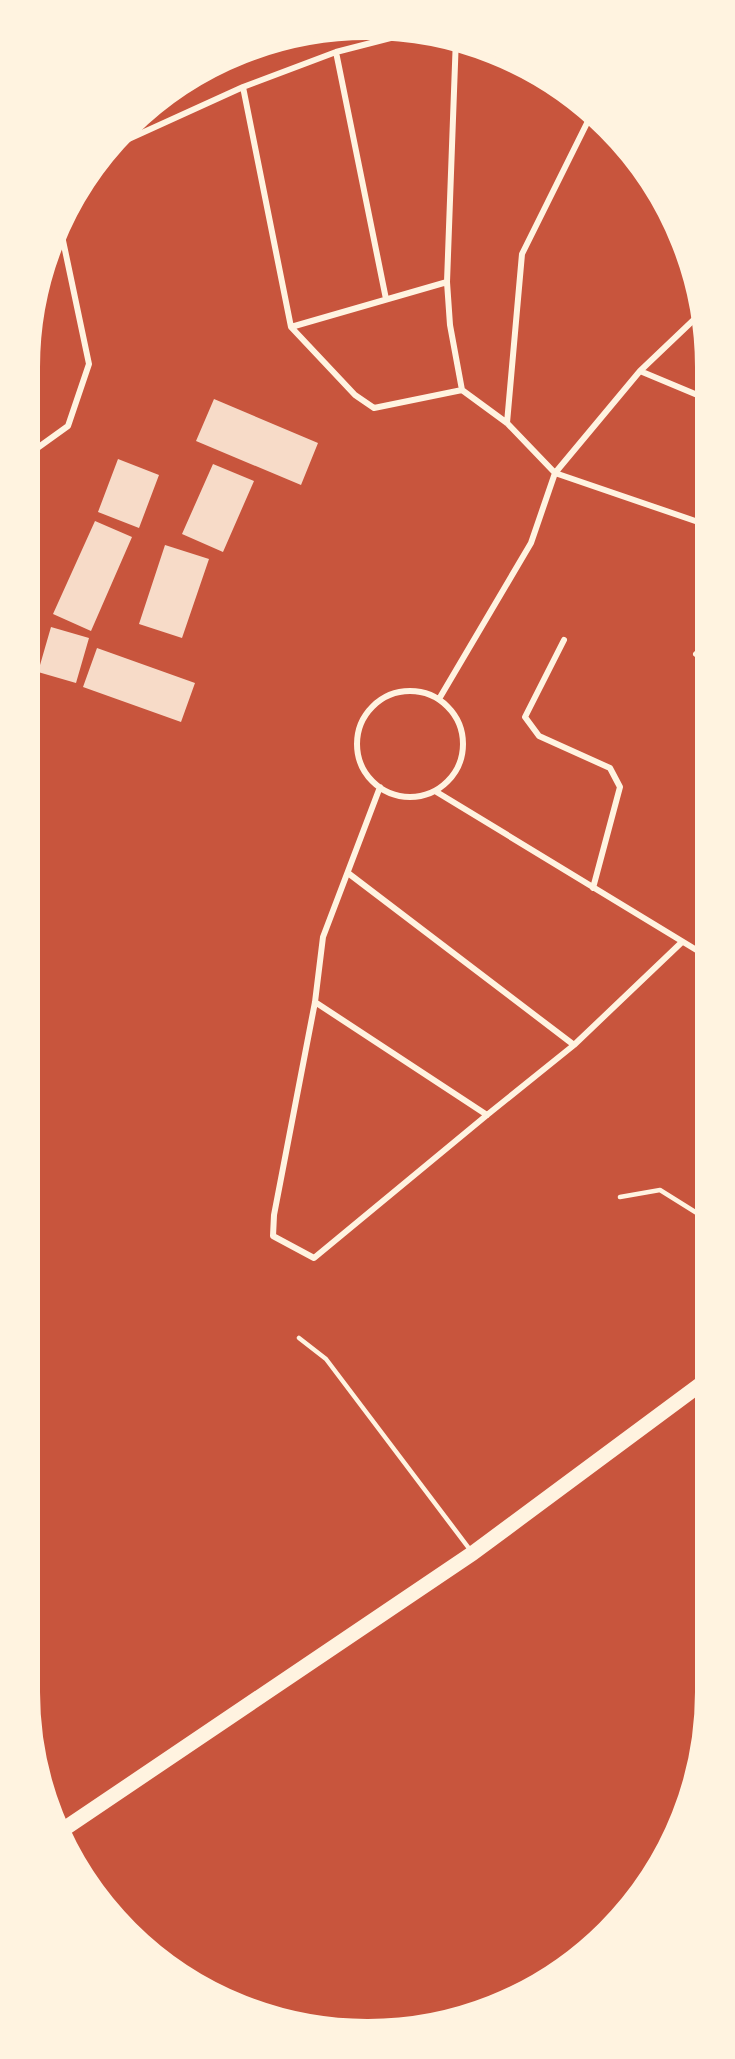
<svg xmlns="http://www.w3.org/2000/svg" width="735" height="2059" font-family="Quicksand,sans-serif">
<rect width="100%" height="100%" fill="#c8553d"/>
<path fill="#f7dbc8" d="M214,399L318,443L301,485L196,441Z
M118,459L159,475L139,528L98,512Z
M213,464L254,481L223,552L182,534Z
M95,521L132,537L91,631L53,614Z
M165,545L209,559L182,638L139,624Z
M51,627L89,638L76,683L38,672Z
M97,648L195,683L181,722L83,687Z"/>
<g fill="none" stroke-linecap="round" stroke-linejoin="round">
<path stroke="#fff3e0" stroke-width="4.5" d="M620,1197L660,1190L708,1220
M299,1338L326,1359L471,1551"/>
<path stroke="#fff3e0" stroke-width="6" d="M456,37L447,282L450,325L462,390L507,423L555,473L707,525
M336,52L386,299
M243,87L291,327L355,395L374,408L462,390
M111,147L243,87L336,52L406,34
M291,327L447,282
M640,371L707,399
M507,423L522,254L591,115
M26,452L36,449L68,426L89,364L61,231
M564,640L525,717L539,736L610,768L620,787L593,888
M696,654L707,659
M357 744a53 53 0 1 1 106 0a53 53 0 1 1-106 0Z
M439,699L531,543L555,473L640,371L703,311
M380,787L323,937L315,1002L274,1215L273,1236L314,1258L487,1115L574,1045L682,942
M435,791L708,957
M348,873L574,1045
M315,1002L487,1115"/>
<path stroke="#fff3e0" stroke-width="15" d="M58,1833L473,1553L709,1378"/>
</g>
<path d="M0 0H735V2059H0ZM367 36H368A331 331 0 0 1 699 367V1692A331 331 0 0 1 368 2023H367A331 331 0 0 1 36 1692V367A331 331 0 0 1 367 36Z" fill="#fff3e0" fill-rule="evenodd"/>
<path fill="none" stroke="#fff3e0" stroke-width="8" d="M367 36H368A331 331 0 0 1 699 367V1692A331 331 0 0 1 368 2023H367A331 331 0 0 1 36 1692V367A331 331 0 0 1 367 36Z"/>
</svg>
